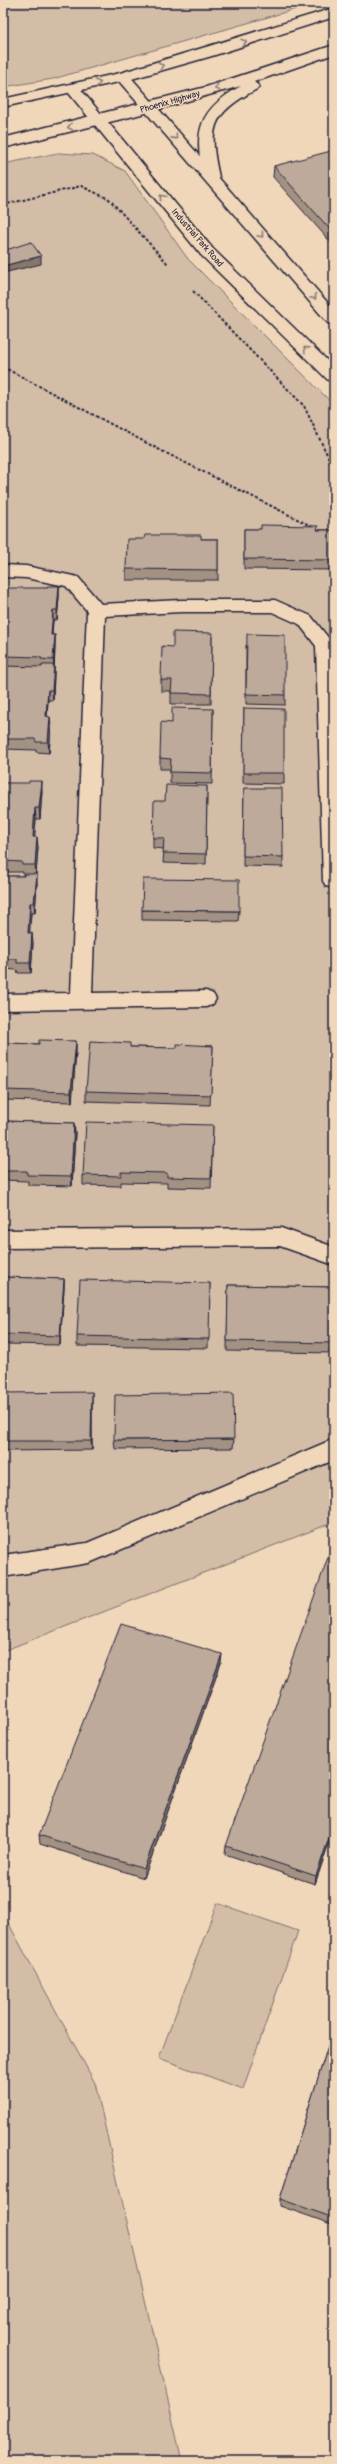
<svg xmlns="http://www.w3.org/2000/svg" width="337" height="2464" font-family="Pangolin,sans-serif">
<rect width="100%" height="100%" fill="#f1d7b9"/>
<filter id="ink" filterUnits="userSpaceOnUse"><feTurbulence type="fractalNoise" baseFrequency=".025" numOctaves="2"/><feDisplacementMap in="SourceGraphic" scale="8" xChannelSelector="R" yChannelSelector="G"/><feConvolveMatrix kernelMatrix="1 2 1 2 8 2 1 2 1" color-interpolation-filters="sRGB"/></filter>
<g filter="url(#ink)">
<path fill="#d3bda7" stroke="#7a7071" d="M3,3H317L53,79L3,87Z
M58,153L93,155L125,171L188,259L334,405V1522L3,1651V164Z
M217,1903L298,1931L243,2089L159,2058Z
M3,1913L95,2083L182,2461H3Z"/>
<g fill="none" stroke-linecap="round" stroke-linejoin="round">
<g stroke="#22223b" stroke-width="3">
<path id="minor" d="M3,565L26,566L78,577L101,604L181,600H275L311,616L334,645L333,888L326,886L323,881L316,646L299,624L272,612H181L105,616L92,993L206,991L213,994L216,999L213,1004L206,1007L3,1010V994L71,993L87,611L66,586L26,578L3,577Z
M281,1228L334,1247V1265L280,1246L3,1248V1230Z
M334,1439V1460L89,1563L3,1577V1555L87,1543Z"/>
</g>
<g stroke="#22223b" stroke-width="3">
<path id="tertiary" d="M123,73L128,74L334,310V325L328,323L118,80L116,77Z
M73,85L78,86L213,249L334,367V381L328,380L201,255L68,92L66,89L68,86Z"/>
</g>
<g stroke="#22223b" stroke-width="3">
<path id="secondary" d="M334,8V17L212,56L128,80L3,107V99L120,73Z
M334,45V54L254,82L259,86L257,89C211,114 208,127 219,177L216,180L211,182L203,177C194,131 198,110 241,86L134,116L3,148V138L206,87Z"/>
</g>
<path stroke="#22223b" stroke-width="2" stroke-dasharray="3 2" stroke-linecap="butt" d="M3,205L81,186L109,199L168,264
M193,291L304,406L334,469
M3,367L158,449L321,531"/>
<use href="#minor" fill="#f1d7b9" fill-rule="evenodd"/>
<use href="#tertiary" fill="#f1d7b9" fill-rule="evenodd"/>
<use href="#secondary" fill="#f1d7b9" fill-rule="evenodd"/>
</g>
<path fill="#a39284" stroke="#22223b" d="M334,154V246L273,177L274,166Z
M244,529L334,530V570L244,569Z
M201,539H218V580H126V569Z
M59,586V597L57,620H53L52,635H55V646L53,700H48L47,717L51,727L49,753L36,752V750L3,749V592L47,588Z
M212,633L211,704H171V691H161V680L173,647Z
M246,645L285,695V705L246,704Z
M244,708L284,773V784L243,783Z
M213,709L212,784L170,783V769H160V758L172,723Z
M3,783L42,791L40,819H36L34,837L38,847L36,874L37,884L35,913H31L29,933L33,943L31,973H18L17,970L3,969V876H24V875H23V872H3Z
M207,786L206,864L163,863L164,849L153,848V838L165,801Z
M244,788L283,857V867L243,866Z
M142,910L239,911L238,921L142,920Z
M76,1041V1051L72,1102L3,1100V1043L39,1044Z
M213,1046L210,1105L86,1101V1091L130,1047L177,1048Z
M3,1121L74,1123L75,1133L72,1186L28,1185V1181L3,1180Z
M213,1125L211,1188L167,1187V1183L121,1182V1186L83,1185V1175Z
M3,1277L64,1279V1288L60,1345L3,1344Z
M210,1283L208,1348L77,1346V1336Z
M228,1285L334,1287V1353L227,1351Z
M3,1393L92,1402V1450L3,1451Z
M234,1439L233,1448L115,1449L114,1440Z
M221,1663L144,1878L40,1844L39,1835Z
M334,1828L315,1884L225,1854L226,1846Z
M334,2027V2225L280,2206V2199Z"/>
<path fill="#85776c" stroke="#22223b" d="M41,256V264L3,273V266Z
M59,586V597L57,620V610Z
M53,610V620L51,646V635Z
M55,635V646L53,700L52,690Z
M48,690V700L46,727V716Z
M50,717L51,727L49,753L48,742Z
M42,781V791L40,819L39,808Z
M35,808L36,819L34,847L33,837Z
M37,837L38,847L36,875L35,865Z
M37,874V884L35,913L34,903Z
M30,903L31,913L29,943L28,933Z
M32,933L33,943L31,973L30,963Z
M76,1041V1051L72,1102L71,1092Z
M74,1123L75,1133L72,1186L71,1176Z
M64,1279V1288L60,1345V1336Z
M92,1392V1450L91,1441Z
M222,1654L221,1663L144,1878V1869Z
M334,1823V1828L315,1884L316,1876Z"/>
<path fill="#beaa9a" stroke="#22223b" d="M331,151L334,154V234L274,166Z
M31,242L41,256L3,266V251Z
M261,525L318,526L317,530H334V560L244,559V529H261Z
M145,535H201V539H218V570L126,569L127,539H144Z
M47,586H59L57,610H53L51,635H55L53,660L41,659V657L3,656V588H47Z
M173,632L212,633L211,694L171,693L172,680H161L162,646L173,647Z
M247,634L285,635V695L246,694Z
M42,665H54L52,690H48L46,716L50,717L48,742H36L35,739H3V666L42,667Z
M172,708L213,709L212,773L170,772L171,759L160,758L161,722L172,723Z
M244,708L284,709V773H243Z
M29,781H42L39,808H35L33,837H37L35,865H22V862L3,861V783H29Z
M166,785L207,786L206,854L163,853L164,838H153L154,801H165Z
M244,788H282L283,857L243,856Z
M24,874H37L34,903H30L28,933H32L30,963H17V959H3V876H24Z
M143,879L239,880V911L142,910Z
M39,1040L76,1041L71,1092L3,1090V1043L39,1044Z
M90,1041L130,1043V1047L177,1048V1044L213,1046L211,1095L86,1091Z
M3,1121L74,1123L71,1176L27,1175V1171H3Z
M86,1122L213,1125L211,1178L167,1177V1173L121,1172V1176L83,1175Z
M3,1277L64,1279L60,1336L3,1334Z
M80,1280L210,1283L209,1339L77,1336Z
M228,1285L334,1287V1343L227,1341Z
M92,1392L91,1441H3V1393Z
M233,1393L234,1439L114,1440L115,1395Z
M333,1543H334V1823L316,1876L226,1846Z
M121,1624L222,1654L144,1869L39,1835Z
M334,2027V2218L280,2199Z"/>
<defs><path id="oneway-chevron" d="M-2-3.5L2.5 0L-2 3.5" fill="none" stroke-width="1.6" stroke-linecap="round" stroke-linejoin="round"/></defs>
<g stroke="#8a7c7a">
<use href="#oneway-chevron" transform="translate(244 42) rotate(-18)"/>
<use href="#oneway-chevron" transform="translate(161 66) rotate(-16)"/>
<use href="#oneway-chevron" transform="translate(98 83) rotate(-14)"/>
<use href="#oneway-chevron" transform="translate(217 88) rotate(164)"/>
<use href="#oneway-chevron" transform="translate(70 127) rotate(167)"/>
<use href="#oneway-chevron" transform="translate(175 137) rotate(48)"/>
<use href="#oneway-chevron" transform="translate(162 197) rotate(-129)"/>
<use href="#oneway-chevron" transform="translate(261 235) rotate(49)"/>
<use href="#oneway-chevron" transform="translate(314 297) rotate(49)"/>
<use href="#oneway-chevron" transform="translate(306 349) rotate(-136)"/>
</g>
</g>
<g text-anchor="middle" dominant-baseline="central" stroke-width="3" stroke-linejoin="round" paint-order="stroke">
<g font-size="9" fill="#22223b" stroke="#f1d7b9">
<text transform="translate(170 102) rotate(-16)">Phoenix Highway</text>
<text transform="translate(197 238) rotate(49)">Industrial Park Road</text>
</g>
</g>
<rect width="337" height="2464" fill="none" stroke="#f1d7b9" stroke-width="16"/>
<rect x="8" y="8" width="321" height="2448" fill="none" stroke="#22223b" stroke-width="1.5" filter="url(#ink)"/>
</svg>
